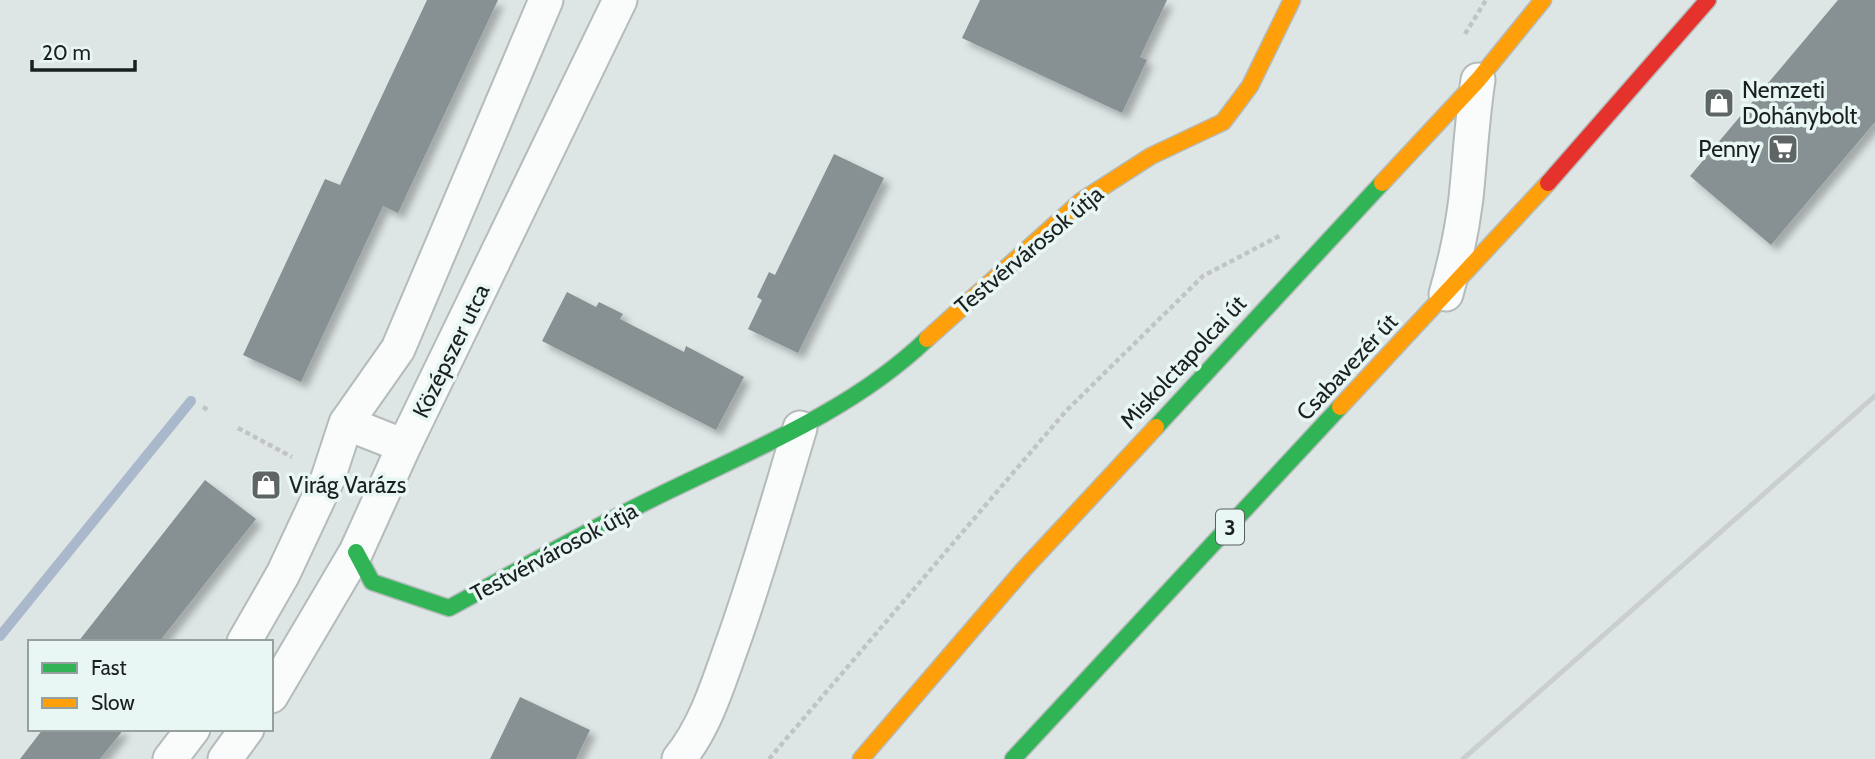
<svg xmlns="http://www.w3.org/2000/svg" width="1875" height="759" font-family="Cabin,sans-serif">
<defs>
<filter id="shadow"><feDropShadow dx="6" dy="6" stdDeviation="3.5" flood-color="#0004"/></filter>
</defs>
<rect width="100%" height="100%" fill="#dee6e5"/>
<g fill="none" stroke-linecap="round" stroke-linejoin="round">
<path stroke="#a9b8ca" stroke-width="10" d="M0,636L191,401"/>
</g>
<path fill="#879092" filter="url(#shadow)" d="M427,0H498L398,213L383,206L301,382L243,355L325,179L340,185Z
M980,0H1167L1140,57L1147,60L1122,113L962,38Z
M1838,0H1875V122L1771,245L1690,176Z
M834,154L884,178L798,353L748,329L762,300L757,297L769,272L775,275Z
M567,292L596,307L599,302L623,314L620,319L684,352L686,346L744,377L716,430L542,341Z
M205,480L256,519L159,642H78Z
M520,697L590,730L576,759H490Z
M43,729H124L100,759H20Z"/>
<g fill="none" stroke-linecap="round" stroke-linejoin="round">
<g stroke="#b4bbba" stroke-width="37">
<path id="street" d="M1446,294C1455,263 1462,231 1466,198C1470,159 1472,119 1478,80
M346,423L404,446
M244,642L283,574L328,478L346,423L398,349L546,0
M271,696L356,552L404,446L620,0
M170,759L193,729
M225,759L247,729
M679,759C705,727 717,687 731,648C757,576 778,501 800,428"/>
</g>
<g stroke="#b4bbba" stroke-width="19">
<path id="fast" d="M1156,427L1382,183
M356,552L372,582L449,608C518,571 586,531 656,497C749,451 851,412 927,339
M1013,759L1340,407"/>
</g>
<g stroke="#b4bbba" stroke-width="19">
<path id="slow" d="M1382,183L1478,80L1543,0
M927,339L1081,201L1151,156L1223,122L1250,86L1292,0
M1340,407L1548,183
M861,759L1024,569L1156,427"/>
</g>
<g stroke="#b4bbba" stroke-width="19">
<path id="jam" d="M1548,183L1708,0"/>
</g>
<path stroke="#c2c4c4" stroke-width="4.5" stroke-dasharray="5 3.5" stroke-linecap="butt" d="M1465,34L1486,0
M203,407L208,410
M238,428L292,457
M769,759L1065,412L1203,276L1281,235"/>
<use href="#street" stroke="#fafbfb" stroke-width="33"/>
<use href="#fast" stroke="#30b455" stroke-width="16"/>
<use href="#slow" stroke="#ff9f0a" stroke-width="16"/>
<use href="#jam" stroke="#e5322d" stroke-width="16"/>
<path stroke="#cbcece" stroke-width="5" d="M1463,759L1875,396"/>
</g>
<defs>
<g id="shop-square" transform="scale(1.575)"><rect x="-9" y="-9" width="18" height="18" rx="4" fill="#5f6564" stroke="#e8f6f4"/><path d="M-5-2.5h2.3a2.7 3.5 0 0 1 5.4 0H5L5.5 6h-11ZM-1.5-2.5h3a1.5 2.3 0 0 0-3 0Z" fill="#fff"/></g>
<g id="supermarket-square" transform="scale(1.575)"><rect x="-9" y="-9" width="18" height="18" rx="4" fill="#5f6564" stroke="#e8f6f4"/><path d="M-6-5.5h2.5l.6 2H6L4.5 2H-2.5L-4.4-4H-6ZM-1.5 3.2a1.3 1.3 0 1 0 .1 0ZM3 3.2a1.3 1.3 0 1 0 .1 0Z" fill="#fff"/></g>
</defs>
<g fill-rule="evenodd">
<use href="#shop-square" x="1719" y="103"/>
<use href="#supermarket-square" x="1783" y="149"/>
<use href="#shop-square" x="266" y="485"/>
</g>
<g text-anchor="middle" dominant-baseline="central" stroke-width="7" stroke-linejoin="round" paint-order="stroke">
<rect fill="#e8f6f4" stroke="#58605f" stroke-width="2" x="1216" y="509.5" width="28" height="35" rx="5"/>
<g font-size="21" font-weight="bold" fill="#1a1f1f">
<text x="1230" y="527">3</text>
</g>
<g font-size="23" fill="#1a1f1f" stroke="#e8f6f4" text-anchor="start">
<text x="1742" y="90">Nemzeti<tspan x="1742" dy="26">Dohánybolt</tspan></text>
<text x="1760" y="149" text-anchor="end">Penny</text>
<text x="289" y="485">Virág Varázs</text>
</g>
<g font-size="23" fill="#1a1f1f" stroke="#e8f6f4">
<text transform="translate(1029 250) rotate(-40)">Testvérvárosok útja</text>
<text transform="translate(451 351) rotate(-64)">Középszer utca</text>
<text transform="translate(1183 362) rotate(-47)">Miskolctapolcai út</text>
<text transform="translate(1347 367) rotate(-47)">Csabavezér út</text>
<text transform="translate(554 552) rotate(-28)">Testvérvárosok útja</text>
</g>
</g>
<rect x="28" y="640" width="245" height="91" fill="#e8f6f4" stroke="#96a09f" stroke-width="2"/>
<rect x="42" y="663" width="35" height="10" fill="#30b455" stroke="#96a09f" stroke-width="2"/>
<text x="91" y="675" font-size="21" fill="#1a1f1f">Fast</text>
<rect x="42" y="698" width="35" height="10" fill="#ff9f0a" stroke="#96a09f" stroke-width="2"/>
<text x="91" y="710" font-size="21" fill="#1a1f1f">Slow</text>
<path d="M32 60v10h103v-10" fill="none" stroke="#1a1f1f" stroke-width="3.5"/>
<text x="42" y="60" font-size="21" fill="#1a1f1f" stroke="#e8f6f4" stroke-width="5" paint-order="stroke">20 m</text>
</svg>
